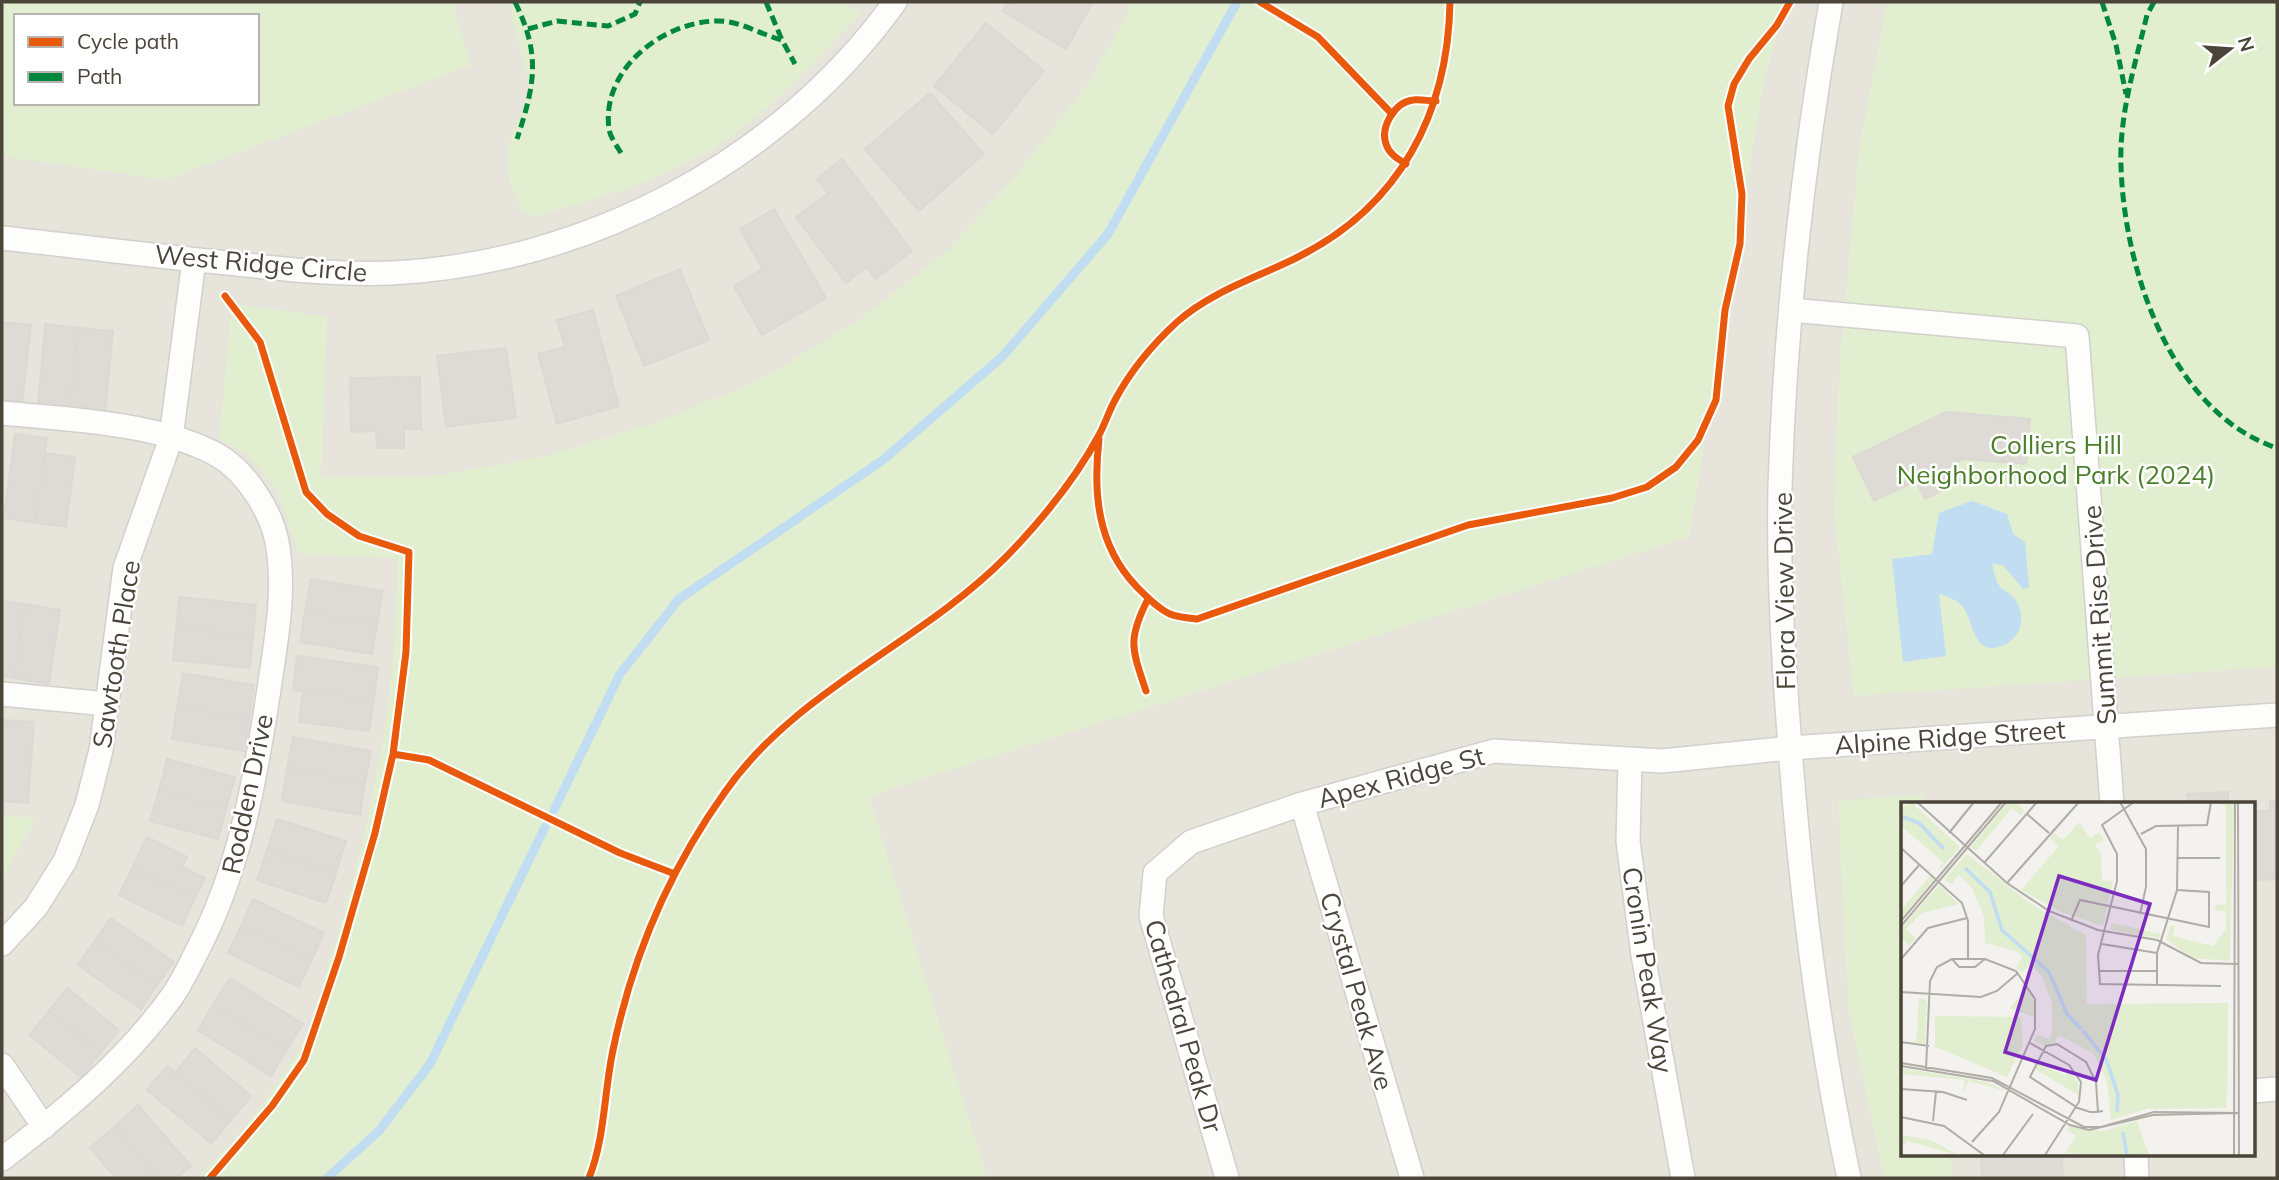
<svg xmlns="http://www.w3.org/2000/svg" width="2279" height="1180" font-family="Mulish,sans-serif">
<rect width="100%" height="100%" fill="#f4f2ee"/>
<path fill="#e7e4dc" fill-rule="evenodd" d="M2,2H2277V1178H2ZM16,16H257V103H16ZM1903,804H2253V1154H1903Z"/>
<path fill="#e1eecf" fill-rule="evenodd" d="M2,2H452L471,65L166,180L2,156ZM16,16H257V103H16Z
M511,2H841L861,13C814,63 765,118 705,153C653,184 593,199 535,217L520,208L509,180L508,146L530,89L511,13Z
M1133,2H1786L1764,80L1689,537L869,796L987,1178H197C238,1140 273,1094 301,1045C316,1021 321,986 329,960C373,823 396,702 398,559L299,554L278,490L246,454L219,439L231,316L241,305L327,317L321,477L434,476L545,456L658,422L759,380L859,320L947,251L1022,168L1090,81Z
M1887,2H2277V667L1854,696L1834,512L1839,372L1859,150Z
M1923,794L1924,804H1903V1154H1950L1952,1178H1884L1848,1007L1838,801Z
M2,815L36,818L2,879Z"/>
<path fill="#c0ddf1" d="M1972,501L2007,514L2013,534L2025,542L2029,587L2023,589L2003,565L1992,564C1994,571 1995,579 1999,585C2001,590 2007,591 2011,595C2027,610 2024,636 2004,645C1973,659 1974,621 1963,607C1957,599 1948,597 1939,594L1946,656L1903,662L1892,559L1932,554L1939,513Z"/>
<g fill="none" stroke-linecap="round" stroke-linejoin="round">
<path stroke="#c0ddf1" stroke-width="9" d="M554,810L620,674L679,599L883,460L1002,357L1108,234L1237,2
M327,1178L379,1131L430,1064L545,827"/>
</g>
<path fill="#dedbd6" stroke="#dcd9d4" stroke-width="2" d="M1008,2H1093L1066,49L1003,11Z
M986,23L1044,71L993,134L934,86Z
M930,93L984,154L919,211L865,149Z
M842,159L912,251L875,279L866,267L846,283L796,217L828,193L817,179Z
M774,209L826,298L762,335L734,286L763,269L740,229Z
M680,269L709,340L644,366L616,296Z
M593,310L619,406L557,424L538,354L565,347L557,320Z
M2,322L31,325L22,403L2,401Z
M45,324L78,328L70,409L38,406Z
M78,328L113,331L105,413L70,409Z
M506,348L516,418L446,427L437,356Z
M420,377L421,429H404V448H377L376,431L351,432L350,378Z
M1946,412L2030,419L2026,464L1963,459L1949,466L1957,483L1925,499L1916,481L1874,501L1853,457Z
M15,434L47,438L35,523L4,518Z
M45,453L75,457L66,527L35,523Z
M311,579L383,591L377,624L305,612Z
M179,597L256,605L253,636L176,628Z
M2,601L25,604L14,678L2,676Z
M25,604L60,610L49,684L14,678Z
M305,612L377,624L372,654L300,642Z
M176,628L253,636L250,668L173,660Z
M297,656L378,667L374,700L293,690Z
M183,673L254,685L249,719L177,707Z
M303,691L374,700L369,731L299,722Z
M177,707L249,719L244,751L172,739Z
M2,720L34,722L28,803L2,801Z
M293,737L371,751L365,783L287,769Z
M167,759L235,777L226,809L159,790Z
M287,769L365,783L360,815L282,801Z
M159,790L226,809L218,839L150,821Z
M2228,792V804H2188L2187,794Z
M2270,801H2277V879L2255,880L2253,811H2270Z
M277,819L346,841L336,873L267,850Z
M147,837L187,857L182,867L205,878L195,898L132,868Z
M267,850L336,873L326,903L257,880Z
M132,868L195,898L182,926L119,895Z
M253,899L324,933L312,959L241,926Z
M111,918L174,962L157,985L95,940Z
M241,926L312,959L299,987L228,953Z
M95,940L157,985L141,1009L78,965Z
M230,978L303,1024L286,1050L213,1005Z
M67,988L119,1030L101,1052L49,1011Z
M213,1005L286,1050L271,1076L198,1030Z
M49,1011L101,1052L81,1077L29,1035Z
M195,1048L251,1096L231,1120L175,1073Z
M167,1066L231,1120L211,1143L147,1090Z
M138,1105L191,1166L177,1178H159L114,1127Z
M114,1127L159,1178H116L90,1148Z
M2062,1154L2063,1178H1982L1981,1155Z"/>
<g fill="none" stroke-linecap="round" stroke-linejoin="round">
<g stroke="#d2d0cb" stroke-width="26">
<path id="minor" d="M1831,2C1803,162 1785,324 1780,487C1778,578 1784,670 1791,760C1802,903 1819,1038 1849,1178
M2,238C77,246 152,256 228,263C282,269 336,275 391,273C586,264 781,161 895,2
M1791,310L2077,336L2112,804
M2,413C67,419 162,423 219,456C246,472 271,511 277,542C286,591 276,640 269,689C255,781 240,870 196,953C189,967 182,982 173,995C127,1060 65,1111 2,1159
M2,694L107,704
M1630,760L1628,841L1643,955L1683,1178
M1302,804L1412,1178
M2,944L36,907L65,861L87,805L101,750L125,568L171,438L194,260
M2,1065L44,1127
M2253,1091L2277,1089
M2136,1154L2137,1178
M1227,1178L1151,916L1155,873L1191,842L1302,804L1494,751L1662,761L1790,748L2277,715"/>
</g>
<use href="#minor" stroke="#fdfdfc" stroke-width="23"/>
<path stroke="#00873e" stroke-width="5" stroke-dasharray="10 5" stroke-linecap="butt" d="M515,2C541,55 535,84 517,139
M766,2L782,40
M2102,2L2116,45L2126,94
M2154,2L2147,15C2135,65 2119,115 2121,166C2124,269 2171,413 2277,448
M528,29L557,21L608,26L635,14L640,2
M621,153C617,146 610,137 609,129C601,70 661,23 715,21C739,20 759,34 782,40L795,64"/>
<g stroke="#fff" stroke-width="11">
<path id="cycleway" d="M1260,2L1318,37L1392,114
M1406,164C1398,159 1389,154 1386,144C1380,127 1395,102 1413,100C1420,99 1429,101 1436,101
M1099,439C1093,492 1097,545 1136,586C1146,596 1157,608 1170,614C1177,617 1188,618 1197,619L1468,525L1612,498L1647,487L1676,467L1698,440L1716,400L1725,310L1740,244L1742,194L1728,106L1734,84L1749,59L1777,25L1790,2
M1146,691C1132,649 1127,640 1148,599
M393,754L429,760L620,853L675,874
M210,1178L272,1106L304,1060L339,957L375,833L393,754L406,652L409,552L359,536L327,514L306,492L260,342L225,296
M589,1178C605,1138 604,1092 613,1050C632,958 670,869 725,792C797,689 920,644 1006,557C1040,522 1076,478 1099,435C1105,424 1109,411 1115,400C1130,372 1153,344 1177,322C1212,291 1256,278 1298,257C1400,206 1448,113 1450,2"/>
</g>
<use href="#cycleway" stroke="#e8590c" stroke-width="7"/>
</g>
<g text-anchor="middle" dominant-baseline="central" stroke-width="5" stroke-linejoin="round" paint-order="stroke">
<g font-size="26" fill="#4b4439" stroke="#fff">
<text transform="translate(261 263) rotate(5)">West Ridge Circle</text>
<text transform="translate(1784 591) rotate(-91)">Flora View Drive</text>
<text transform="translate(2099 615) rotate(-94)">Summit Rise Drive</text>
<text transform="translate(116 654) rotate(-81)">Sawtooth Place</text>
<text transform="translate(1950 737) rotate(-4)">Alpine Ridge Street</text>
<text transform="translate(1401 777) rotate(-15)">Apex Ridge St</text>
<text transform="translate(247 794) rotate(-78)">Rodden Drive</text>
<text transform="translate(1648 970) rotate(81)">Cronin Peak Way</text>
<text transform="translate(1357 991) rotate(74)">Crystal Peak Ave</text>
<text transform="translate(1184 1026) rotate(74)">Cathedral Peak Dr</text>
</g>
<g font-size="26" fill="#4a7f2a" stroke="#fff">
<text x="2056" y="444">Colliers Hill<tspan x="2056" dy="30">Neighborhood Park (2024)</tspan></text>
</g>
</g>
<g transform="translate(1901 802)">
<rect width="354" height="354" fill="#f4f2ee"/>
<path d="M107,0H116L123,9L120,13L111,6L75,49L70,45ZM314,0H333L329,159L291,156L265,137L270,123L274,124L272,134L312,144L325,127V109L314,108V103L325,102V4ZM11,1L59,45L36,71L42,60L0,24V5ZM178,20L189,36L198,30L203,37L194,43L200,52L201,78L212,79L202,124L160,110L120,88L157,45L149,36L153,31L162,38ZM66,52L130,102L185,133L186,202L327,201L326,306L245,307L210,318L206,279L192,251L157,233L154,240L143,244L133,239L136,233L149,237L151,228V201L141,175L130,162L121,170L115,165L122,155L115,149L84,141L83,114L71,86L58,73L50,82L43,77ZM30,73L33,78L0,116V108ZM38,83L58,102L21,111L5,127L15,136L8,144L0,136V127ZM211,121L260,132L258,136L225,131L209,127ZM126,184L133,199V215L109,206ZM18,196L26,198L24,242L15,241ZM34,214L120,215L122,242L106,275L34,245ZM137,261L165,274L168,267L177,280V293L134,267ZM0,266L86,280L105,289L67,279L63,292V278L0,272ZM236,319L248,353L164,351L175,334L166,328L168,324L202,329ZM3,333L32,339L57,353L6,339L4,343L0,340Z" fill="#e1eecf"/>
<path fill="none" stroke="#c0ddf1" stroke-width="3.5" d="M0,14L18,21L43,47M64,66L89,90L101,128L148,170L166,212L180,227M181,228L205,257L217,293L216,310M222,330L226,353"/>
<path fill="none" stroke="#b0aca6" stroke-width="2" d="M16,0L106,81L148,109L197,128L256,138L300,161L337,162M219,0L245,47V85L239,112M233,0L201,23L216,52V79L197,153L199,182L320,184M337,0L338,353M126,12L148,31M48,31L73,0M240,32L255,24L306,23L310,0M0,46L61,101L67,119V157M276,56H319M83,61L136,0M106,81L178,0M0,84L19,62M0,119L101,0M170,119L179,98L308,125V90L276,88M0,124L105,0M201,142L256,151M0,157L27,126L66,116M51,157L58,165H74L84,157M197,169H257M256,183V151L276,88L277,24M0,190L80,195L96,189L117,171M0,240L28,244M129,241L168,263L180,280L178,300L144,353M0,261L91,276L183,325H200L253,310L337,311M0,264L92,279L169,323L188,328L252,313L337,311M25,267L29,179L36,165L51,157H84L115,169L134,197V227L98,310L71,340M0,287L42,290L66,298M197,310L195,280L185,260L156,242L145,244L129,275L177,306L189,310H195L202,309M0,315L43,324L83,353M32,319L35,290M102,353L132,312M333,353L334,0"/>
<path fill="#7b2cbf" fill-opacity="0.15" stroke="#7b2cbf" stroke-width="3.5" d="M158,74L249,102L195,278L104,250Z"/>
<rect width="354" height="354" fill="none" stroke="#4b4439" stroke-width="3.5"/>
</g>
<rect width="2279" height="1180" fill="none" stroke="#4b4439" stroke-width="7"/>
<rect x="14" y="14" width="245" height="91" fill="#ffffff" stroke="#b7b4b0" stroke-width="2"/>
<rect x="28" y="37" width="35" height="10" fill="#e8590c" stroke="#b7b4b0" stroke-width="2"/>
<text x="77" y="49" font-size="21" fill="#4b4439">Cycle path</text>
<rect x="28" y="72" width="35" height="10" fill="#00873e" stroke="#b7b4b0" stroke-width="2"/>
<text x="77" y="84" font-size="21" fill="#4b4439">Path</text>
<g transform="translate(2230 49) rotate(73)" stroke="#ffffff" stroke-width="5" paint-order="stroke">
<path d="M0-5L12 26L0 18L-12 26Z" fill="#4b4439"/>
<text y="-10" font-size="19" font-weight="bold" text-anchor="middle" fill="#4b4439">N</text>
</g>
</svg>
